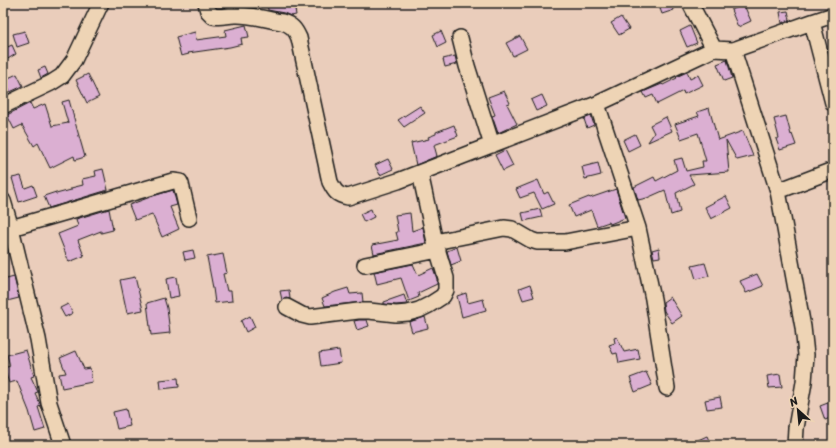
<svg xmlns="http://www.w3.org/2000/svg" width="836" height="448" font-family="Sriracha,sans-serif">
<rect width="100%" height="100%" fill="#eacdbb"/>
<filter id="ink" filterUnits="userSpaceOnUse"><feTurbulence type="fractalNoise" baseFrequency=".025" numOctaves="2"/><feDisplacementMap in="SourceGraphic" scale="8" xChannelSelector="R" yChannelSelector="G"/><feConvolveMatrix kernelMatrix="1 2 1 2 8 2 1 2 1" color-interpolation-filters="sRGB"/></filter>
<g filter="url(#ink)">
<path fill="#dbafd2" stroke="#1c1c1c" d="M267,3H294L296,15L291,16L284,13L268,10Z
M658,3H671L674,10L662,14Z
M744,5L751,21L738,27L731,10Z
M788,11L790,20L782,23L780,12Z
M621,17L629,29L619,35L611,23Z
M246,25L249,37L241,38L242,44L230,47L188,53L189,54L181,56L176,37L195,32L196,40L226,36L225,30Z
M690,26L697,43L687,47L680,31Z
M25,31L29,43L17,47L13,34Z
M441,31L446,43L438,47L433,35Z
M520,36L527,49L513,56L506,43Z
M12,45L16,54L6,60L3,54V49Z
M455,56L457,64L445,67L443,59Z
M727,60L732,78L724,81L717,64Z
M45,67L48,74L41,78L38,70Z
M687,72L690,79L698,75L703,85L684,94L683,91L657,104L653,95L646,98L643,92L662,84L663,85L677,78L676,77Z
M17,74L23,86L10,92L4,80Z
M88,74L99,97L87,103L76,80Z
M504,91L510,103L507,104L517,124L498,133L492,116L495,115L488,97Z
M542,95L547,106L536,111L531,100Z
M69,100L77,129L85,157L75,160L74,156L50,168L38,143L34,146L22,125L14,129L7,115L30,103L33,109L45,104L52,126L68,123L62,102Z
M420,106L425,113L404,127L398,120Z
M709,108L718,140L743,131L753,156L737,160L726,140L729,172L689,175L694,184L676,193L680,212L671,215L665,190L647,198L638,200L634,187L654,177L656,181L677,170L674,160L682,158L686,171L703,167L702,161H706L698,133L681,139L675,124L699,116L697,112Z
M591,116L594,125L587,128L584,119Z
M786,116L791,135L792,134L796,145L780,150L776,139L779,138L774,119Z
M666,117L672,131L648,142L654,133L650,125Z
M454,125L458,136L434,145L437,156L416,165L411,143L429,139L428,137L436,134V132Z
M635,134L640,145L628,151L623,140Z
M505,150L513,166L503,171L495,155Z
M388,159L393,169L380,175L375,165Z
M598,163L601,175L585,179L582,167Z
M103,169L108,190L49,208L44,196L56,192V194L71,190V188L83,185L82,179L96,176L95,171Z
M21,176L25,188L33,185L37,196L19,202L12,178Z
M538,180L544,194L548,192L554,204L542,209L534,193L520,198L516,189Z
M616,189L625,218L610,224L609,222L597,226L591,210L574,217L569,205L589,197L590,198Z
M173,190L177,205L170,207L179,229L162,237L152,214L135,220L129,205L153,196Z
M726,196L732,208L711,219L705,207Z
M109,209L113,230L101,233V231L78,240L84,256L69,262L58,234L78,226L76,219Z
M371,209L374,217L364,222L360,214Z
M540,209L542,217L524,221L522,213Z
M410,213L412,231L423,227L426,243L374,254L372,245L398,240L396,232H398L395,215Z
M457,247L461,261L451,265L447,251Z
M659,248L660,257L654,258L652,250Z
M193,250L195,258L185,260L183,252Z
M223,254L227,273L223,274L227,291H231L232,301L215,303L213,288L207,257Z
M705,263L709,276L696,279L692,266Z
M413,264L418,275L433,268L437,279V284L418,293L419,297L409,301L401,278L377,284L374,272Z
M757,274L763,286L746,293L740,281Z
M14,277L19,298L3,302V280Z
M135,277L143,310L127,313L120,280Z
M176,277L179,296L169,298L166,279Z
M530,285L534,297L523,300L519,289Z
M348,288L350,294L362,293L363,302L325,306L322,298L335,292Z
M289,290L290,299L286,298L282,300L280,291Z
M466,293L468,303L483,299L486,310L462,317L457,296Z
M404,295L407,304L396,305L384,304V302Z
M670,297L682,316L672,323L664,311L663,302Z
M164,298L167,308L170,333L151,335L147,303Z
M68,304L73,313L65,317L60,308Z
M250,316L255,327L246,332L241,321Z
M425,317L428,328L412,332L409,322Z
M359,320H367L369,326L357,330L354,321Z
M617,337L624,352L638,349L640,359L619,363L617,353L613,354L609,345L615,343L614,338Z
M26,350L34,376L31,377L38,392L35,393L41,406L38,407L45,429L35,432L29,411L17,381L9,383L4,368L10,366L7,355Z
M339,350L341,363L321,366L319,353Z
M76,351L84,369L90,368L92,382L62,388L59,374L66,373L60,358Z
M646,372L652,385L635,392L630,378Z
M780,374L782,387L769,388L767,376Z
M178,378L179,387L161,389L160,380Z
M720,397L722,407L707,409L705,400Z
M833,401V417L825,420L820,406Z
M126,409L130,426L117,429L113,412Z
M707,436L711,445H687Z"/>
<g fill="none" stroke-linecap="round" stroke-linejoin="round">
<g stroke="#1c1c1c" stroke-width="18">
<path id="minor" d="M206,3L208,11L213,16C221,18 227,15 235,15C248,14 269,20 282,22C292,25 295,29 299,38L330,182C335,192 337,195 348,197L398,181L597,104L714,49
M690,3L714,49L733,50L778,191L803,327L806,355L804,382L796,428L795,445
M812,22L833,103
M460,38L467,66L492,145
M733,50L812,22L833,15
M597,104L638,228L653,299L667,388
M3,106L51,83L62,76L74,60L101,3
M778,191L833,170
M3,201L11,228L38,339L49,403L63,445
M11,228L173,181L180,182L181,184L189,218
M435,242L504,228L512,229L531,240L537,242H565L638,228
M365,265L438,250
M287,307L302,315L310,317L358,311H369L396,314L408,313L419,310L429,305L443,296L446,290V278L435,242L420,173"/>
</g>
<use href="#minor" stroke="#eed4b5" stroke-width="15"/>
</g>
</g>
<rect width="836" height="448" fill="none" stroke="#eed4b5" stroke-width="16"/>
<rect x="8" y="8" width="820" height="432" fill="none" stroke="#1c1c1c" stroke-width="1.5" filter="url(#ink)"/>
<g transform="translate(798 410) rotate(333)" stroke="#eed4b5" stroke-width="3" paint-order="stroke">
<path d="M0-3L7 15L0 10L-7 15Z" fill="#1c1c1c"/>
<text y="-6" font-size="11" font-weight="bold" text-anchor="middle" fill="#1c1c1c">N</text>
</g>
</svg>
